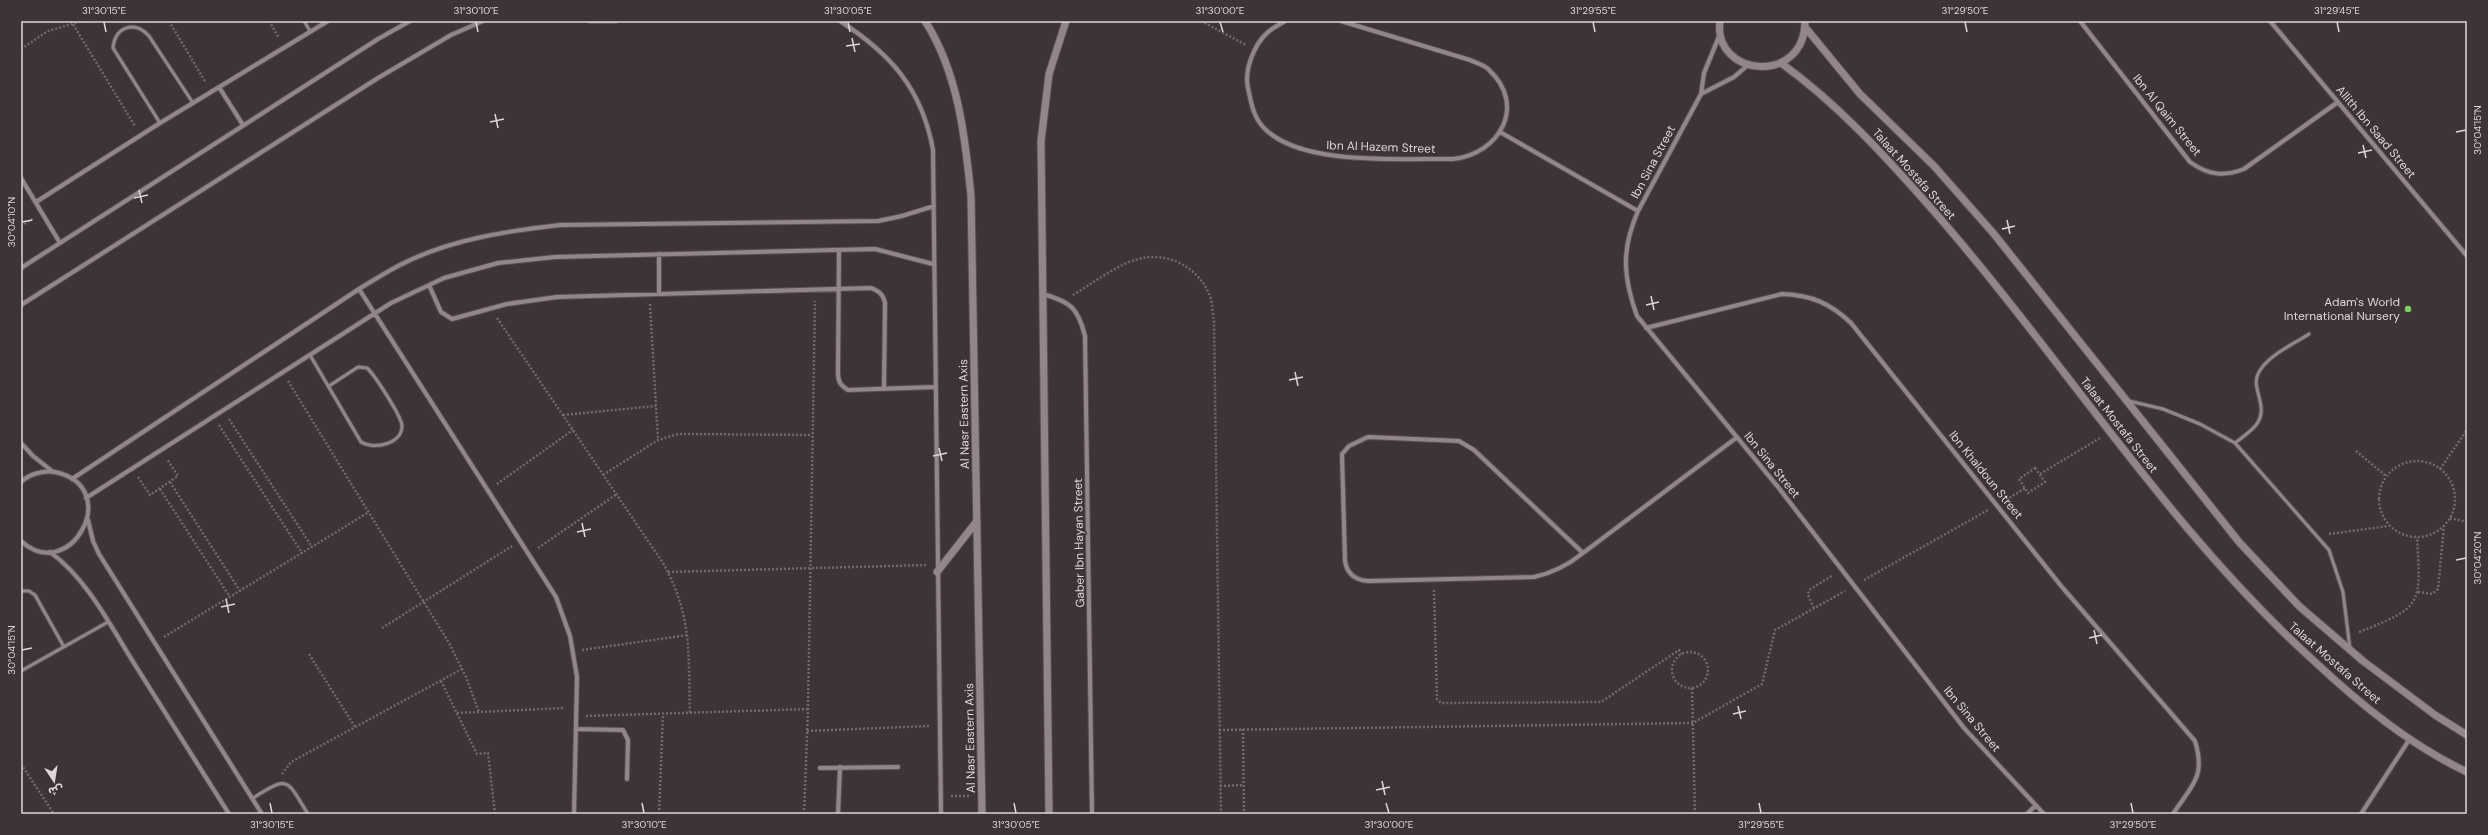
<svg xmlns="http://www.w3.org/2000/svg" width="2488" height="835" font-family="'DM Sans','Noto Sans Arabic',sans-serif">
<rect width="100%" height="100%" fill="#3e3337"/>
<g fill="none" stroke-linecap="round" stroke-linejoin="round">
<g stroke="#585052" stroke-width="5">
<path id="service" d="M304,21L310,31
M160,123L113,48C115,27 134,20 149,36L193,103
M310,355L361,442C374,450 402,444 402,426C402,417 374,374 367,368L358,367L329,386
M2129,401L2163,409L2200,424L2235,443L2329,550L2343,592L2350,649
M2235,443C2242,437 2254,430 2258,422C2268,406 2251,388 2258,374C2266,356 2294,344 2309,334
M21,591H29L35,595L64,647
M21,671L108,622
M253,798C290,775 286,779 308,814"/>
</g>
<g stroke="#585052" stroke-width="6">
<path id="minor" d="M590,21H616
M840,21C891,54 922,89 933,150L941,814
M1285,21C1279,25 1272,28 1267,33C1254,45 1244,70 1248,88C1251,102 1253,116 1263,127C1300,167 1402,158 1453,159C1500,154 1527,105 1489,70C1485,65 1476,63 1470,60L1341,21
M2080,21L2190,162C2208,175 2223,177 2244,169L2338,102
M2270,21L2467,256
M1720,34L1704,73L1701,94L1638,211C1621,250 1623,277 1637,316L1778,487L1964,728L2044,814
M219,87L243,125
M1701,94L1734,77L1748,65
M1500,132L1638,211
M21,178L60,243
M36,202L160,123L328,21
M839,250L838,373C838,382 841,386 848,390L935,387
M659,254V293
M21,268L378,39L410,21
M429,285L441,312L452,319L507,304L557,297L871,288C879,291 883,294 885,303L884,388
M359,289L556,597L570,636L577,677L574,814
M1043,294C1071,302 1078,308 1085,336L1092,814
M21,305L378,78L451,35L483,21
M1646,328L1782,294C1811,295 1830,303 1851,323L2062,587L2195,741C2206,777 2192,785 2173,814
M21,443L33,456L52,471
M72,479L359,289C372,281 385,273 398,266C447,240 506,231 560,225L878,221L902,216L934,206
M21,482C29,474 44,470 55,472C125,487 70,586 21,541
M86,498L391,303L444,278L498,263L555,257L875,249L933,264
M88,520L93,541L99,554L262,814
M50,552C86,578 109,623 132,660C164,711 197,763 229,814
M1583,553C1567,566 1553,573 1534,577L1368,581C1355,580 1347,574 1345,561L1342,454L1349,446L1368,437L1459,441L1474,450L1583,553L1736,438
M576,729L623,730L628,740L627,779
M820,768L898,767
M838,814L840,767
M2027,814L2035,806
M2361,814L2409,740"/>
</g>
<g stroke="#585052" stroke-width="9">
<path id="tertiary" d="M925,21C958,72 965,136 971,196L982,814
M1720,21C1712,77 1805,86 1805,21
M1805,27L1860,94L1934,166L1994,234L2239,542L2299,606L2363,661L2435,715L2467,735
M1781,63C1838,104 1885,156 1931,208C2062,357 2167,528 2314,661C2360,704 2410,745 2467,772
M937,572L977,521
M1049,814L1041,141L1049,74L1066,21"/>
</g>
<path stroke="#72696c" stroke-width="2.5" stroke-dasharray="2 2" stroke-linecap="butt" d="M71,21L135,126
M169,21L206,83
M269,21L279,38
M1201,21L1246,45
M21,49L48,31L82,21
M21,226L33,219
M1073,295C1090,285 1117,265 1135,260C1166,250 1198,266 1210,296C1213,303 1212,313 1214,320L1221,814
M650,304L658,440
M497,318L663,563C693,617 688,654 690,713
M288,381L449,643L466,677L479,712
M563,415L656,406
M229,419L312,547
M219,425L302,553
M2356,451L2386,476
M2379 499a38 38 0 1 1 76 0a38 38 0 1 1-76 0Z
M2035,468L2045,482L2028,493L2019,479Z
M2440,469L2467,430
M2040,474L2100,438
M603,475L658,440L678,434L812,435
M138,477L150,495L178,476L167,459
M170,482L240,591
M497,484L573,430
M160,489L230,597
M2006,500L2025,488
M2450,518L2467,522
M2329,534L2389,526
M538,548L617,494
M668,572L927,565
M1864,580L1988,510
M1434,590L1437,699L1441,703L1601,702L1679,650L1681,654
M2418,592L2432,594L2438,589L2444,526
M1814,608L1808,595L1809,590L1833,575
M382,628L512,546
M2359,632C2423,607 2421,605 2417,537
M164,637L369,512
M582,650L688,635
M1672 670a18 18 0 1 1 36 0a18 18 0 1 1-36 0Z
M309,654L355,727
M441,681L477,754L488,753L495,814
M1692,688L1695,814
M457,713L565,708
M586,716L808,709
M1243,729L1244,814
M1219,730L1693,723L1762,684L1775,630L1845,591
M807,731L929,726
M21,764L54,814
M282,774L291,762L462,669
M1220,786L1244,785
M951,796H970
M659,814L663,714
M804,814L808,709L815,301"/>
<use href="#service" stroke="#92868a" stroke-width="3"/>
<use href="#minor" stroke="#92868a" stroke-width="4"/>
<use href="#tertiary" stroke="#92868a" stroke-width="7"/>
</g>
<path fill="none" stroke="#ddd7d9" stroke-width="1.5" d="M104,22L106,32M476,22L478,32M848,22L850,32M1220,22L1223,32M1593,22L1595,32M1965,22L1967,32M2337,22L2339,32M852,38L855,52M846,46L860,44M495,114L498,128M490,122L504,119M2456,132L2466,130M2363,145L2366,158M2358,153L2372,150M139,190L142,203M134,198L148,195M2007,220L2010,234M22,222L32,220M2002,229L2015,226M1651,296L1654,310M1646,305L1659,302M1295,372L1298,386M1289,380L1303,377M939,448L942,461M933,456L947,453M582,523L585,537M577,532L591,529M2456,560L2466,558M226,599L229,613M221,607L235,604M2094,630L2097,644M2089,638L2102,635M22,650L32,648M1738,706L1741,719M1733,714L1746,711M1382,781L1385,795M1376,790L1390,787M270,803L272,813M642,803L644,813M1014,803L1016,813M1386,803L1389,813M1759,803L1761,813M2131,803L2133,813"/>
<circle fill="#75d25b" stroke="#3e3337" stroke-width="1.5" cx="2408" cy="309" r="4"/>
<g text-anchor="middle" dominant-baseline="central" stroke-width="3" stroke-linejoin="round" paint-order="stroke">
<g font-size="12" fill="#ddd7d9" stroke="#3e3337">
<text transform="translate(2167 115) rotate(51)">Ibn Al Qaim Street</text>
<text transform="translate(2376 132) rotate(50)">Allith Ibn Saad Street</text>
<text transform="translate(1381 147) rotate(2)">Ibn Al Hazem Street</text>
<text transform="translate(1653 162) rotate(-62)">Ibn Sina Street</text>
<text transform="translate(1914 174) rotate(48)">Talaat Mostafa Street</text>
<text transform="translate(964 414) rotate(-91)">Al Nasr Eastern Axis</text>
<text transform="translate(2119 425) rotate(52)">Talaat Mostafa Street</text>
<text transform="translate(1772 465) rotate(51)">Ibn Sina Street</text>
<text transform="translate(1986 475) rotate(51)">Ibn Khaldoun Street</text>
<text transform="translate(1079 543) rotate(-91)">Gaber Ibn Hayan Street</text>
<text transform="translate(2335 663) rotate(41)">Talaat Mostafa Street</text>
<text transform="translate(1972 719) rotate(50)">Ibn Sina Street</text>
<text transform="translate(970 738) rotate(-91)">Al Nasr Eastern Axis</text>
</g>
<g font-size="12" fill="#ddd7d9" stroke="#3e3337" text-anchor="end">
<text x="2400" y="302">Adam's World<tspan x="2400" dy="14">International Nursery</tspan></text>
</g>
</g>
<rect width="2488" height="835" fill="none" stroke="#3e3337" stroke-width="44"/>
<g transform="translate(54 781) rotate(168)" stroke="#3e3337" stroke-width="3" paint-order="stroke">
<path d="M0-3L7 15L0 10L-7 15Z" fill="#ddd7d9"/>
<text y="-6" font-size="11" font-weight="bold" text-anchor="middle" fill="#ddd7d9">ش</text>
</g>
<rect x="22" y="22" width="2444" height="791" fill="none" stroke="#ddd7d9" stroke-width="1.5"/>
<g font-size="10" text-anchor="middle" fill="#ddd7d9">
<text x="104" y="14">31°30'15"E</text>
<text x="476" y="14">31°30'10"E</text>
<text x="848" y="14">31°30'05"E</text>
<text x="1220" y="14">31°30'00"E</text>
<text x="1593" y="14">31°29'55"E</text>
<text x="1965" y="14">31°29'50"E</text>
<text x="2337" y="14">31°29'45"E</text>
<text transform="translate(2477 130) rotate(-90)" y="4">30°04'15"N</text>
<text transform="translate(11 222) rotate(-90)" y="4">30°04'10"N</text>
<text transform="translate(2477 558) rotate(-90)" y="4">30°04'20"N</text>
<text transform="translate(11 650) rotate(-90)" y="4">30°04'15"N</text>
<text x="272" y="828">31°30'15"E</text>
<text x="644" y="828">31°30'10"E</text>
<text x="1016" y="828">31°30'05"E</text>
<text x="1389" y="828">31°30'00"E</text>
<text x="1761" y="828">31°29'55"E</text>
<text x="2133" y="828">31°29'50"E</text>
</g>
</svg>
